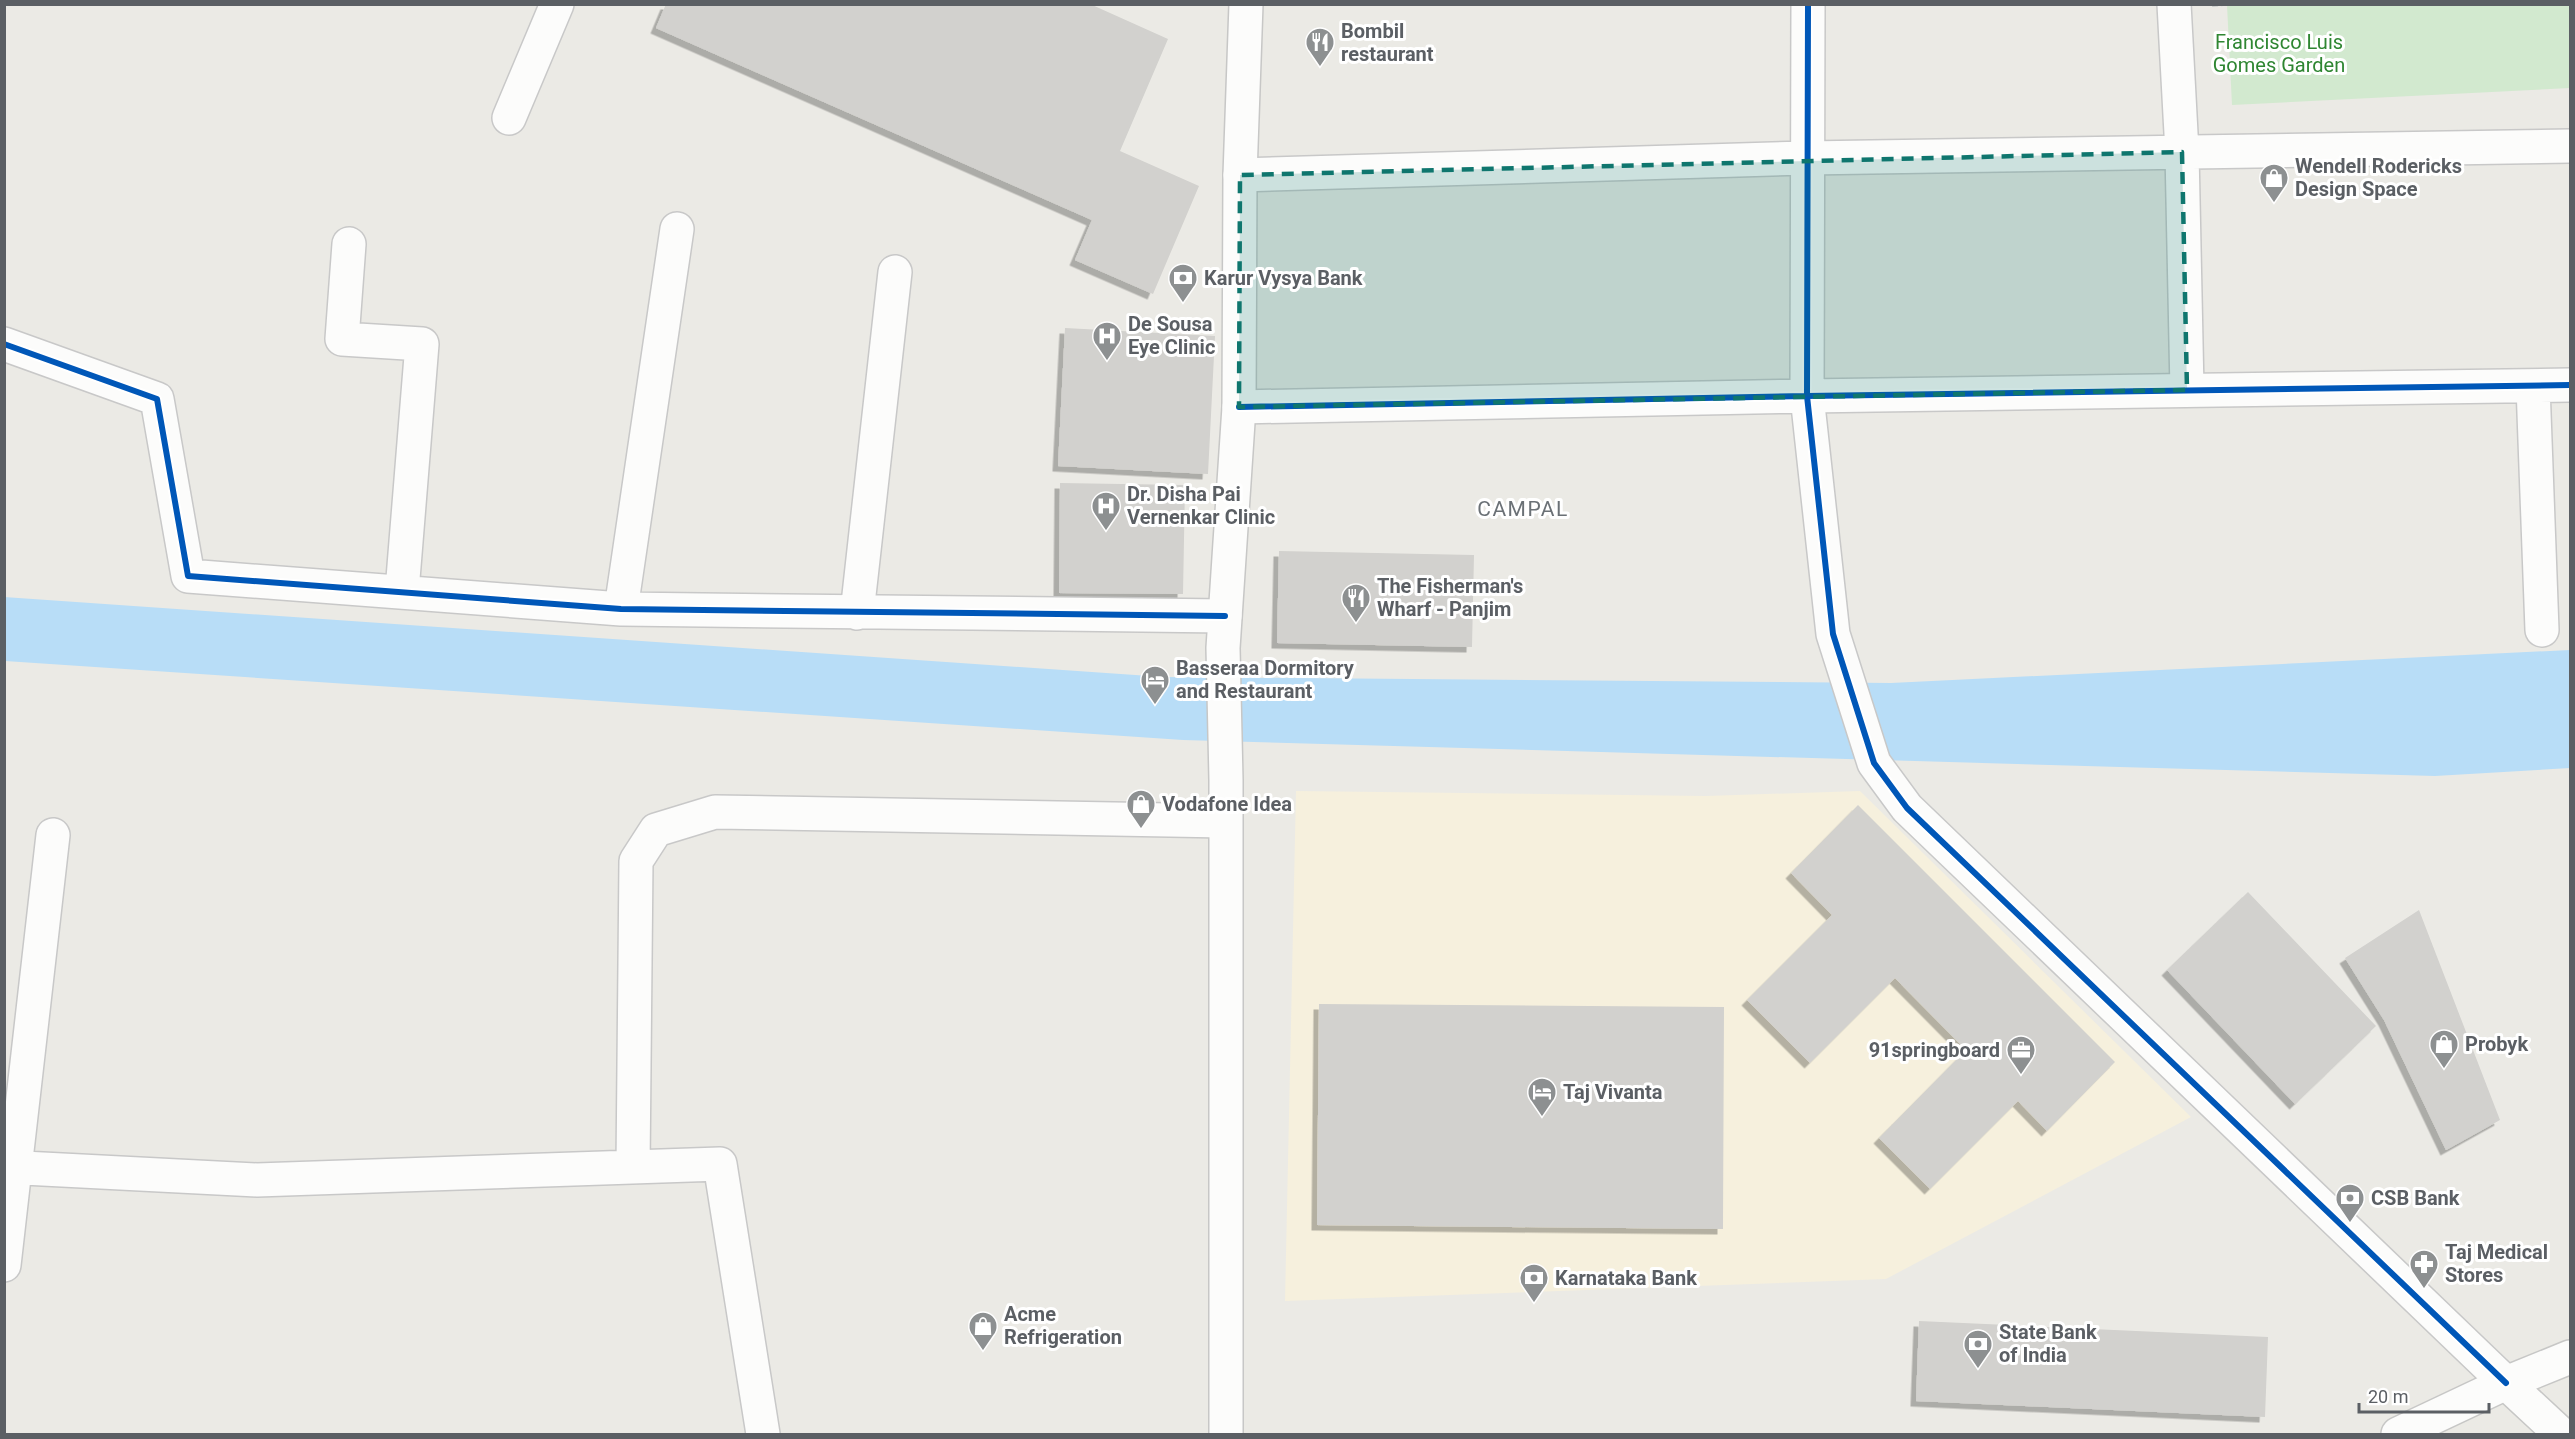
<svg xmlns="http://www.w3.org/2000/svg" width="2575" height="1439" font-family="Roboto,sans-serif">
<defs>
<filter id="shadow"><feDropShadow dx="-5.5" dy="5.5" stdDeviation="0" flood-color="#0004"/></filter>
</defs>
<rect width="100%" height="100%" fill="#ebeae5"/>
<path fill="#f6f0dd" d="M1296,791L1706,796L1860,791L2191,1117L1886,1279L1285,1301Z"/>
<path fill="#d2e9cf" d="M2227,5H2570V88L2232,105Z"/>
<path fill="#b8ddf7" d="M4,597L1164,677L1891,683L2570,650V768L2435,776L1183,740L5,661Z"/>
<path fill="#d2d1ce" filter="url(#shadow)" d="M666,4H1090L1168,39L1120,151L1199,186L1153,294L1075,260L1092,220L656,28Z
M1065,328L1215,336L1208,474L1058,466Z
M1060,483L1185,485L1183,594L1059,593Z
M1279,551L1474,555L1472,647L1277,643Z
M1858,805L2115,1062L2047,1131L2018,1101L1930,1189L1879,1138L1966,1050L1895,978L1810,1063L1747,1000L1832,915L1791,873Z
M2248,892L2376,1026L2295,1104L2167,970Z
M2419,910L2500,1120L2446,1150L2384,1020L2345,958Z
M1319,1004L1724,1007L1723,1229L1317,1225Z
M1919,1321L2268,1337L2265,1417L1916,1401Z"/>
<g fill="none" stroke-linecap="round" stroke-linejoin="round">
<g stroke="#c8c8c8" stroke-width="36">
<path id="street" d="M1808,4L1807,396L1833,634L1874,763L1907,808L2506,1383
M2174,4L2182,152L2187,390
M509,118L557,4
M1240,175L1806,158L2570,146
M349,244L342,339L422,344L402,591
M4,344L157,399L188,576L621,609L1225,616
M2533,386L2542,630
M1239,407L1807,396L2570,385
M621,609L677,229
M857,613L895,272
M4,1167L257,1180L720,1164L763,1434
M633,1167L636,861L656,830L715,812L1225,821
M4,1265L53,835"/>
</g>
<g stroke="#c7c7c6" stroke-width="36">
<path id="secondary" d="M2506,1383L2561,1434
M1226,1434V780L1223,648L1239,407L1240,175L1246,4
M2398,1434L2506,1383L2570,1357"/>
</g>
<path stroke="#c8ccca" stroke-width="4" stroke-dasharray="6 3" stroke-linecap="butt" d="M2212,5L2223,4"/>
<use href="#street" stroke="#fcfcfb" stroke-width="33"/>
<use href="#secondary" stroke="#fcfcfb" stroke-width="33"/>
<g stroke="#fff" stroke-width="10">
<path id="cycleway" d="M1808,4L1807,396L1833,634L1874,763L1907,808L2506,1383
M4,344L157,399L188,576L621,609L1225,616
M1239,407L1807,396L2570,385"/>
</g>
<use href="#cycleway" stroke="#0057b8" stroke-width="6"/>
</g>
<path fill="#0f766e" fill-opacity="0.2" stroke="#0f766e" stroke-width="4.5" stroke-dasharray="12 8" stroke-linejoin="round" d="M2182,152L2187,390L1239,407L1240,175Z"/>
<defs>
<g id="restaurant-pin" transform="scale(1.5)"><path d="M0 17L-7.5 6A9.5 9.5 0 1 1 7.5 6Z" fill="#8d9091" stroke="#fff"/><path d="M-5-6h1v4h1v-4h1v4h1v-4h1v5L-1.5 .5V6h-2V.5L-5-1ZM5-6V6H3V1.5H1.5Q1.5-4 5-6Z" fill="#fff"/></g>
<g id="shop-pin" transform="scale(1.5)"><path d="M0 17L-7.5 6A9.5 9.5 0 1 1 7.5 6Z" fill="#8d9091" stroke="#fff"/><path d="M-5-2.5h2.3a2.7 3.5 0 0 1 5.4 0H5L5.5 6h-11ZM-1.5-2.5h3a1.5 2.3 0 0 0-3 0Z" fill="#fff"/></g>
<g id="bank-pin" transform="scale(1.5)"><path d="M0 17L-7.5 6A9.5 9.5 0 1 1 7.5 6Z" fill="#8d9091" stroke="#fff"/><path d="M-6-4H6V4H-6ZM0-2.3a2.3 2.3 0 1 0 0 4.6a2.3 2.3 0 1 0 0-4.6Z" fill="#fff"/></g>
<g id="hospital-pin" transform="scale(1.5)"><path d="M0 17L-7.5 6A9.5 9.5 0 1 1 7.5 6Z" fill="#8d9091" stroke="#fff"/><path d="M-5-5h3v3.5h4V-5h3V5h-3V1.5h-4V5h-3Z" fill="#fff"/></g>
<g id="hotel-pin" transform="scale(1.5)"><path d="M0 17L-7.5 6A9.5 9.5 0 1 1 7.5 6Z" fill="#8d9091" stroke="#fff"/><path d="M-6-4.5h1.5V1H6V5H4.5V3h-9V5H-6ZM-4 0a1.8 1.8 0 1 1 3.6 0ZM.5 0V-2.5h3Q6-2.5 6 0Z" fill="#fff"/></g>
<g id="office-pin" transform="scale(1.5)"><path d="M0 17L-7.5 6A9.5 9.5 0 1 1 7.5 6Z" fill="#8d9091" stroke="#fff"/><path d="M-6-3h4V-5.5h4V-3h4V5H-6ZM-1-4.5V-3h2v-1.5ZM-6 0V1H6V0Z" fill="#fff"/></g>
<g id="pharmacy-pin" transform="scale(1.5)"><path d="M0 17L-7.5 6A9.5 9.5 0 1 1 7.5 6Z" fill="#8d9091" stroke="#fff"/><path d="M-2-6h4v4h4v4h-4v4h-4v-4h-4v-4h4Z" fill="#fff"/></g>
</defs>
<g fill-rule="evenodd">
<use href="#restaurant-pin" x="1320" y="42"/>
<use href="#shop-pin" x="2274" y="178"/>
<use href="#bank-pin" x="1183" y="278"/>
<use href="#hospital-pin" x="1107" y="336"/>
<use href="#hospital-pin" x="1106" y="506"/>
<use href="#restaurant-pin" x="1356" y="598"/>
<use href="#hotel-pin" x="1155" y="680"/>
<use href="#shop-pin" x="1141" y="804"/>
<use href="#shop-pin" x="2444" y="1044"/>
<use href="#office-pin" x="2021" y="1050"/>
<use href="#hotel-pin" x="1542" y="1092"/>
<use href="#bank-pin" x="2350" y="1198"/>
<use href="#pharmacy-pin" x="2424" y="1264"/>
<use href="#bank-pin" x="1534" y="1278"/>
<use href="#shop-pin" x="983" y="1326"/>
<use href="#bank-pin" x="1978" y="1344"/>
</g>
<g text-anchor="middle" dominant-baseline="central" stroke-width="6" stroke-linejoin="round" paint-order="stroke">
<g font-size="20" font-weight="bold" fill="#5b5f64" stroke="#fff" text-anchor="start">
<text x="1341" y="31">Bombil<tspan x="1341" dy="23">restaurant</tspan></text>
<text x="2295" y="166">Wendell Rodericks<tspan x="2295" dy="23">Design Space</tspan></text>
<text x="1204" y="278">Karur Vysya Bank</text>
<text x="1128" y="324">De Sousa<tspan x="1128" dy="23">Eye Clinic</tspan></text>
<text x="1127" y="494">Dr. Disha Pai<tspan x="1127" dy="23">Vernenkar Clinic</tspan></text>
<text x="1377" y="586">The Fisherman's<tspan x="1377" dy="23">Wharf - Panjim</tspan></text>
<text x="1176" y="668">Basseraa Dormitory<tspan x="1176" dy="23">and Restaurant</tspan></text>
<text x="1162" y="804">Vodafone Idea</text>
<text x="2465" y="1044">Probyk</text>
<text x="2000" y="1050" text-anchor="end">91springboard</text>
<text x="1563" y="1092">Taj Vivanta</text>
<text x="2371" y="1198">CSB Bank</text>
<text x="2445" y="1252">Taj Medical<tspan x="2445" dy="23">Stores</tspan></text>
<text x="1555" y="1278">Karnataka Bank</text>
<text x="1004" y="1314">Acme<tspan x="1004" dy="23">Refrigeration</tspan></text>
<text x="1999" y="1332">State Bank<tspan x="1999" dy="23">of India</tspan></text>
</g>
<g font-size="20" fill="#2f8632" stroke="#fff">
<text x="2279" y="42">Francisco Luis<tspan x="2279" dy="23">Gomes Garden</tspan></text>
</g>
<g font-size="21" letter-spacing="1.5" fill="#6b7176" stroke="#fff">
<text x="1523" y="509">CAMPAL</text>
</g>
</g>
<rect width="2575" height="1439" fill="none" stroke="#5b5f64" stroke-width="12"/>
<path d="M2359 1403v9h130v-9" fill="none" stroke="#5b5f64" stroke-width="3"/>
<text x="2368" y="1403" font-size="18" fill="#5b5f64" stroke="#ffffff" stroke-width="4.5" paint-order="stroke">20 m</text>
</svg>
